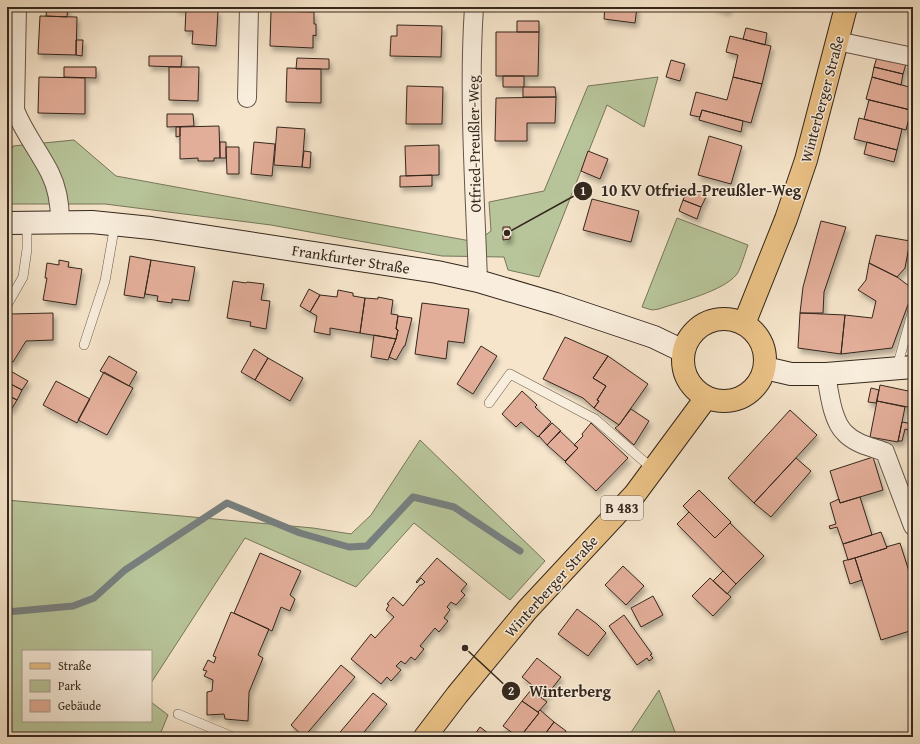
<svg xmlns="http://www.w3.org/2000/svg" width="920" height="744" font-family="'Gentium Book Plus',serif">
<defs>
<filter id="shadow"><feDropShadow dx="2.5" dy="4.5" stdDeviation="2" flood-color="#0004"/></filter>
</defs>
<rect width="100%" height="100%" fill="#f6e5cb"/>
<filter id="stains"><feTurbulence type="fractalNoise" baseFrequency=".005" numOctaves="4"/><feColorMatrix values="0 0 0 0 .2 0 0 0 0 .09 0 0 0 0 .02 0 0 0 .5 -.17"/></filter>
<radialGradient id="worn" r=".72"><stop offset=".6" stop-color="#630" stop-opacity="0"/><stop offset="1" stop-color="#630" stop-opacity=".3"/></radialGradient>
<path fill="#b8c59a" stroke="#76765c" d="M658,77L644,127L607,105L539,277L508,270L504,257L442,256L271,225L105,204H7V159L13,146L74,140L116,176L476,242L491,231L489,202L544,191L588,86Z
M677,218L748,245C745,253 741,268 737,274C724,291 679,302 659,309L652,310L642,307Z
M420,440L545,561L510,600L414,523L356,587L245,538L151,683V651H23V721H151V702L168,715L159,737H7V500L313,528L351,534L371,515Z
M659,690L677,737H628Z"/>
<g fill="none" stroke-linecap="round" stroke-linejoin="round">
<path stroke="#778080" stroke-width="7" d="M7,612L73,606L94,598L125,570L227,503L300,533L349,547L367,546L413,497L454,507L520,551"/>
</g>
<path fill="#e3ae99" stroke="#34271d" filter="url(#shadow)" d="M47,7H68L67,17L46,16Z
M176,7H208V10L176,9Z
M605,7H637L635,23L604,19Z
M713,7H729L728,11Z
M186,9L218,11L216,46L192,44L193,31H185Z
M271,11L314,12V24H316V36L313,35V48L270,46Z
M40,16L77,17L76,55L38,54Z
M517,21H539V32H517Z
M397,25L442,26L441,57L390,56L391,36H397Z
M746,28L767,33L765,45L743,39Z
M496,32H539L538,76H496Z
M730,36L771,46L762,84L733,77L738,55L726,52Z
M76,40H83L82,56L76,55Z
M149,56H182L181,67L149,66Z
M877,57L906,64L903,74L874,67Z
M297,58L329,59V69H296Z
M671,60L685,64L680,81L666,77Z
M64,67H96V78L64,77Z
M169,67H199L198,101L169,100Z
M874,67L903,74L901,85L872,77Z
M287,68L321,69V103L286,102Z
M503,76H524V87H503Z
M39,77L85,78V114L38,113Z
M733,77L762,84L751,123L702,110L700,117L690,115L696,92L727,100Z
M872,77L913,88V96L910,110L866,99Z
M407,86L443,87L442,124H406Z
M523,87H555L556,97H523Z
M556,97L555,123H527V141H495L496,98Z
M869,100L911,110L906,130L864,119Z
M702,110L743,121L741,132L699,120Z
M167,114H193L194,126L167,127Z
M859,118L902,129L897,150L854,139Z
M219,126L220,158H214V161H198V158L180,159V127Z
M176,127H180V136L176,137Z
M277,127L305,129L302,167L274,165Z
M709,136L742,146L731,184L698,175Z
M220,142H226V158H220Z
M254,142L275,144L272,176L251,174Z
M867,142L897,150L894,162L864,154Z
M439,145V175L406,176L405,146Z
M226,147H239V174H227Z
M304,151L311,152L310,168L302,167Z
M588,151L608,159L600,179L581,171Z
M432,175V186L400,187V176Z
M688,188L707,195L701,207L683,200Z
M592,199L639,211L631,242L583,230Z
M683,200L701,207L697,219L679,211Z
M821,221L846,227L824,292L823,313H800L803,287Z
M503,227H510V239L503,240Z
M913,232V258L908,256L910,241L908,240Z
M876,235L910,241L905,268L897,277L869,263Z
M130,256L151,260L144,298L124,295Z
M59,260L69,262L68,267L82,269L76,305L43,300L47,278H45L47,263L59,265Z
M151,260L195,267L189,301L172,299V303L157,301L158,296L145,294Z
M869,263L897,277L913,289V291L892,348L841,354L845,315L872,318L876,301L858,290L866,280Z
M233,281L246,283L247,282L264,284L261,300L270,301L266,329L250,326L251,322L227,318Z
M309,289L320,295L310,312L300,306Z
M338,290L353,293V296L365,298L360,333L330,328V335L314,332L317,316L310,312L320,295L337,297Z
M378,297L393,300L391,314L398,315L396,329L398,330L396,339L360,333L365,298L378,299Z
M422,303L469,309L464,343L448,341L446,359L415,354Z
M53,313V340L26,341L13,362L7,359V319L10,314Z
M800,313L845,315L841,354L798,348Z
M398,316L412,318L405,346H404L396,360L389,357L396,339L398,330L396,329Z
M374,335L396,339L388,360L371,357Z
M565,337L608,356L593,378L606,386L597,400L599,401L594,408L583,398L543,379Z
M481,346L497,356L473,394L457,384Z
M254,349L268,358L255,380L241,372Z
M109,356L137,372L129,386L100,371Z
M608,356L648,384L619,425L594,408L599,401L597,400L606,386L593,378Z
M268,358L303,378L290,401L255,380Z
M7,369L28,381L22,390L7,382Z
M104,372L133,388L107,435L78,420Z
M56,381L90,399L77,423L43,405Z
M7,382L22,390L17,400L7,395Z
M880,385L913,392V408L877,401Z
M871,388L879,390L876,403L868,402Z
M522,391L537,405L535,407L551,422L538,437L521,422L516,427L502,414Z
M7,395L17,400L11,410L7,408Z
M877,401L905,407L898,442L870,437Z
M631,409L649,421L634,445L615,428L619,425Z
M790,410L817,435L754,503L728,478Z
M902,422L913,424L912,431L905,429L902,441H898Z
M552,423L561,431L547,445L539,436Z
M591,423L628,458L596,491L565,462L578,448L574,445L583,436L582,434Z
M560,431L578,448L565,461L547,445Z
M873,457L883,490L840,503L830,471Z
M796,458L811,471L771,517L754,503Z
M699,490L731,522L715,538L683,506Z
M860,497L872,535L843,544L837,527L830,529L829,526L836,524L830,503L839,499L840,503Z
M689,512L715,538L730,523L764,556L736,584L677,524Z
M881,532L887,548L848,560L843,544Z
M900,543L913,584V630L881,640L855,558L887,548L886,547Z
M260,553L301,571L290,595L295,599L290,611L281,607L272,631L234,613Z
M437,558L467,584L461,591L465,595L456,605L451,602L447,607L450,610L444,618L448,621L439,632L435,628L420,646L424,649L415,660L411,657L405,664L401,661L396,666L401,670L391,681L387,677L381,684L351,659L371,634L375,638L394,617L386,610L389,605L387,604L393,597L403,606L420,585H422L425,582L421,578L417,583L416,582Z
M855,558L862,580L850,584L843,561Z
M623,566L644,586L626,605L605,585Z
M723,571L736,584L727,594L713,581Z
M710,578L731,597L713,616L692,596Z
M653,596L663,615L641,627L631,608Z
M577,609L597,624L606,633L588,656L558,634Z
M231,612L269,629L258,655L263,658L249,692L248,721L225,719L224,714L207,715V692L212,691L213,680L204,676L207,671L203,670L208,660L214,663L216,657L213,656Z
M624,615L652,654L650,655L653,658L649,661L647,658L637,665L609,626Z
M537,658L561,677L546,696L522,677Z
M341,665L355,677L304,737L291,725Z
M913,672V685L909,673Z
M533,686L545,695L543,699L531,689Z
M531,690L547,702L538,712L522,701Z
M373,693L387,704L360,737H336Z
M522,701L539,713L520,737H518L503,726Z
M540,710L554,722L543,737H520L539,713L538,712Z
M554,722L566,731L562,737H546L544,735Z
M480,727L493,737H473Z"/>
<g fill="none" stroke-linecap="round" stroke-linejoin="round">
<g stroke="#645648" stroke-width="10">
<path id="lane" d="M7,305L23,277L27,249V222
M84,345L105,281L115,224
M897,367L913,310
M489,403L510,374L595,419L654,470
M178,714L233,737"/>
</g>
<g stroke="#645648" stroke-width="20">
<path id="street" d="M17,7L15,110C24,133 39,151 50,173C57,187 60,205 60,221
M474,7C468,98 475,190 478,281
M837,41L913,57
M247,98L249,7
M826,374C829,391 832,421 845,433C855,444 872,447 885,452L913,526"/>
</g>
<g stroke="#34271d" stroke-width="24">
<path id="secondary" d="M7,223L92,222L151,228L437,272L478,281L556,304L654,337L683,351
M765,368L791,374H826L913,367"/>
</g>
<g stroke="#34271d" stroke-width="24">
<path id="primary" d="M683 360a41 41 0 1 1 82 0a41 41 0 1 1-82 0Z
M744,324L786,219L806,160L846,7
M425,737L457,695L527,610L635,494L706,398"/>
</g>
<use href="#lane" stroke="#f9eedd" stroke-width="9"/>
<use href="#street" stroke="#f9eedd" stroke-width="18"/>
<use href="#secondary" stroke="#f9eedd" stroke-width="22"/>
<use href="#primary" stroke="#ebc286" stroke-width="22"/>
</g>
<g text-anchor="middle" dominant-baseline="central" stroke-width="3" stroke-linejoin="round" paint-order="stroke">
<rect fill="#f9eedd" stroke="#6f6357" stroke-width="1" x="601" y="496" width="42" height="24" rx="3"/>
<g font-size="14" font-weight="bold" fill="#34271d">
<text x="622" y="508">B 483</text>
</g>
<g font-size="15" fill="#34271d" stroke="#f9eedd">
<text transform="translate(822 99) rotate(-75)">Winterberger Straße</text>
<text transform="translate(474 144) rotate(-91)">Otfried-Preußler-Weg</text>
<text transform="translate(351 259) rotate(9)">Frankfurter Straße</text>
<text transform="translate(551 586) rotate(-48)">Winterberger Straße</text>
</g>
</g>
<path fill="none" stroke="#34271d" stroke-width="1.5" d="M507 233L583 191M465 648L511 691"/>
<g fill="#34271d" stroke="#f9eedd" stroke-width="1.5">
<circle cx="507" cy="233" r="4"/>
<circle cx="465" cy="648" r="4"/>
<circle cx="583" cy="191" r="10"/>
<circle cx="511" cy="691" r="10"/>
</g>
<g font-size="12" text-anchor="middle" font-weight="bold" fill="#fff">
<text x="583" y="195">1</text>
<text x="511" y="695">2</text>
</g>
<g font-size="16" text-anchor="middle" font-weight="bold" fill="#34271d" stroke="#f9eedd" stroke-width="3" stroke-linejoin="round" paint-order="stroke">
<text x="701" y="196">10 KV Otfried-Preußler-Weg</text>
<text x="570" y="697">Winterberg</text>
</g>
<rect width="920" height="744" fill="none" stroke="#f6e5cb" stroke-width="24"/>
<rect x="8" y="8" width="904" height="728" fill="none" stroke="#34271d" stroke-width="2"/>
<rect x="12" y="12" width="896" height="720" fill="none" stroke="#34271d"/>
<rect x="22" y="650" width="130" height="72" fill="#f9eedd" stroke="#aa9e90"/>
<rect x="30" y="663" width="20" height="6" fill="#ebc286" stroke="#aa9e90"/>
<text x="58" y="670" font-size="12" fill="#34271d">Straße</text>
<rect x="30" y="680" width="20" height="12" fill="#b8c59a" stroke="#aa9e90"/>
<text x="58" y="690" font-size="12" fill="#34271d">Park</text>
<rect x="30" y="700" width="20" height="12" fill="#e3ae99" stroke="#aa9e90"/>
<text x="58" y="710" font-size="12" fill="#34271d">Gebäude</text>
<rect width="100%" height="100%" filter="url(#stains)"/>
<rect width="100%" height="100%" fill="url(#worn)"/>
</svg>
